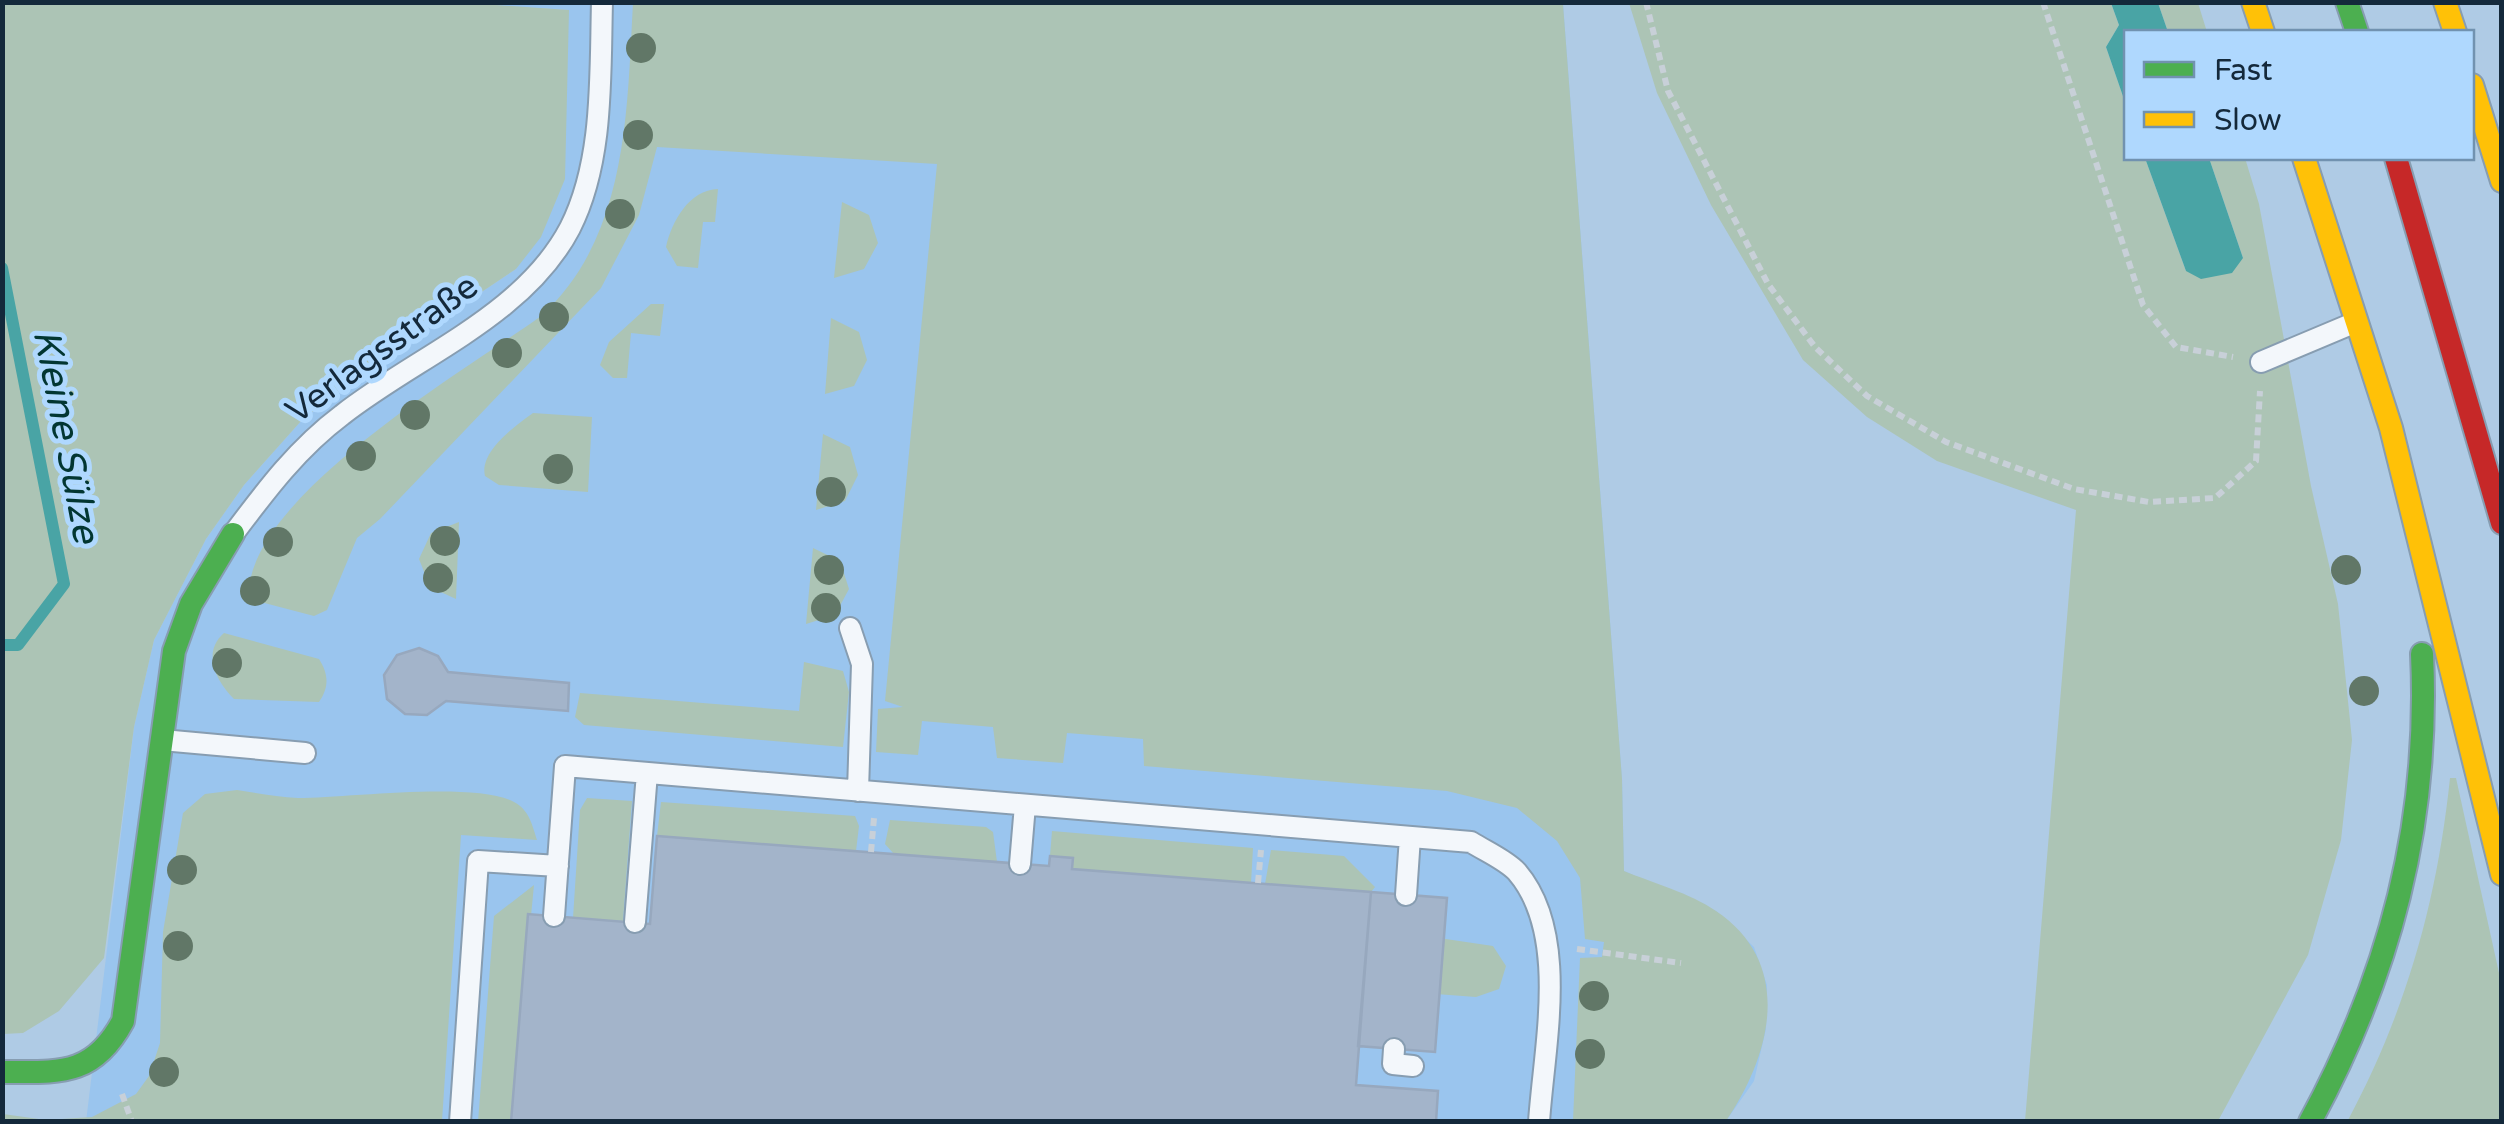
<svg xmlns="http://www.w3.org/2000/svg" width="2504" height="1124" font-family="'Varela Round',sans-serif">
<rect width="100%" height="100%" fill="#afcbe5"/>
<path fill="#9ac5ee" d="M454,3L1563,4L1622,779L1624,871L1716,911L1754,947L1767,985L1766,1029L1754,1081L1726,1121L86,1122L134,727L154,640L206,539L244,485L302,420L371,366L516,269L569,10Z"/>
<path fill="#acc4b5" d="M454,2L569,10L565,179L541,237L516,269L371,366L302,420L244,485L206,539L154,640L134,727L104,958L59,1011L23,1033L3,1034L2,3Z
M633,3H1578L1563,4L1622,779L1624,871C1653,883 1690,893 1716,911C1795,964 1771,1055 1726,1121H1573L1580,958L1602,957L1604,942L1585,939L1580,878L1557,841L1517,808L1447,791L1144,766L1143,739L1067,733L1063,763L997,758L993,727L922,721L918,755L876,752L878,709L903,707L885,701L937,164L657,147L639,215L601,288L380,519L357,538L327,610L314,616L249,599C242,499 467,370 541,316C628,237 627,111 633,3Z
M1629,3H2111L2119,25L2106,47L2126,105V158H2145L2186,271L2243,258L2209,158H2245L2259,204L2311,486L2338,604L2352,740L2341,840L2308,955L2218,1121H2025L2076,510L1937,461L1867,417L1803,360L1711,205L1657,93Z
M2158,3H2198L2207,32H2168Z
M718,189L715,222H703L698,268L677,266L666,247C672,221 689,190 718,189Z
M842,202L869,215L878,243L864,269L834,278Z
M651,304H664L660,336L631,333L627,378H613L600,365L609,342Z
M831,318L859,332L867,360L854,386L825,394Z
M533,413L592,417L588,492L499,485L485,476C479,452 515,426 533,413Z
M823,434L850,447L858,475L845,501L816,510Z
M459,522L456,599L430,587L419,559L431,533Z
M813,548L840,561L849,589L835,615L806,624Z
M224,633L319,659C329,675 329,687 319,702L234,699C217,682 201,653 224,633Z
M804,662L843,671L849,692L843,747L584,725L575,717L580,693L799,711Z
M2450,778H2456L2501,982V1121L2347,1122C2406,1012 2437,902 2450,778Z
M237,790C257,793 278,797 298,798C347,798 475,781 514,802C529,810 532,824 537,840L461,835L442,1121H3V1114L46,1120L92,1117L136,1094L149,1076L160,1043L163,932L183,813L205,794Z
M587,798L632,801L623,921L573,918L580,810Z
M661,802L855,816L859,826L856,851L657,836Z
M890,820L986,827L993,832L997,862L894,854L885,844Z
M1052,831L1253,848L1251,883L1072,869V858L1050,856Z
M1271,850L1344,856L1375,887L1371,892L1265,884Z
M534,885L511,1121L478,1122L494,916Z
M1439,938L1493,946L1506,966L1499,989L1476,997L1436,994Z"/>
<path fill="#49a4a5" d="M2111,3H2158L2168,32H2126V105L2106,47L2119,25Z
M2145,158H2209L2243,258L2232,273L2201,279L2186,271Z"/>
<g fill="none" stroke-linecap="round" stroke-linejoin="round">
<path stroke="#49a4a5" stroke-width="12" d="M2,268L64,584L18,645H2"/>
</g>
<path fill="#a3b4ca" stroke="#97a8be" stroke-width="2.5" d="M419,648L438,656L448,672L569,683L568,711L446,701L427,715L405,714L387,699L384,675L397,655Z
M657,836L1049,866L1050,856L1073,858L1072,869L1371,892L1356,1085L1438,1091L1436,1122H511L528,914L650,924Z
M1371,892L1447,898L1435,1052L1358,1046Z"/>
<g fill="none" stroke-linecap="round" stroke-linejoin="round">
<g stroke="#879db1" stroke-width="24">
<path id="lane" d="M2261,362L2356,322
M234,533C267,489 298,448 342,415C417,356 524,316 570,228C604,161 600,76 602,2
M850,628L862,664L858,791
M162,740L305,753
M1020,864L1025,805
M1406,895L1410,837
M554,916L565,766L1471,842C1485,851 1506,860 1517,872C1570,934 1544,1046 1539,1122
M635,922L647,773
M1394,1049L1393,1064L1413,1066
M460,1122L478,861L558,866"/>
</g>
<g stroke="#879db1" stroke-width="26">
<path id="fast" d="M2347,2L2357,32
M2,1072C59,1072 93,1077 123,1021L174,651L191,604L233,534
M2310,1122C2390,974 2430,823 2422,654"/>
</g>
<g stroke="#879db1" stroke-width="26">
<path id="slow" d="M2253,2L2263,32
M2445,2L2455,32
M2472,85L2502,181
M2304,158L2391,428L2502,874"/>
</g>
<g stroke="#879db1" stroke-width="26">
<path id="jam" d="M2396,158L2502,523"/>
</g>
<path stroke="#c8d0d8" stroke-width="6" stroke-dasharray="8 5" stroke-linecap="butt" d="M1646,2L1668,91L1768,284L1815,347L1867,396L1946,442L2074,489L2149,502L2215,498L2256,461L2260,391
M2043,2L2143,305L2176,347L2233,357
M871,852L874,818
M1258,883L1261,850
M1577,949L1681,963
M122,1094L132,1122"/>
<use href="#lane" stroke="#f3f7fb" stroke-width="20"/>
<use href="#fast" stroke="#4caf50" stroke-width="22"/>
<use href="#slow" stroke="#ffc107" stroke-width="22"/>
<use href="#jam" stroke="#c62828" stroke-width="22"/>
</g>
<g fill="#617767">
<circle cx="641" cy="48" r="15"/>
<circle cx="638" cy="135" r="15"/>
<circle cx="620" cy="214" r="15"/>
<circle cx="554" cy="317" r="15"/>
<circle cx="507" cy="353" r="15"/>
<circle cx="415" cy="415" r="15"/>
<circle cx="361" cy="456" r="15"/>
<circle cx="558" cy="469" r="15"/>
<circle cx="831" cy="492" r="15"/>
<circle cx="445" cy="541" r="15"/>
<circle cx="278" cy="542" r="15"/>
<circle cx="829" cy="570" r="15"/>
<circle cx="2346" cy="570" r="15"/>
<circle cx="438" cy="578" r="15"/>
<circle cx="255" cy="591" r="15"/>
<circle cx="826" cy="608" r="15"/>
<circle cx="227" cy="663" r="15"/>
<circle cx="2364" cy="691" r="15"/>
<circle cx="182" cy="870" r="15"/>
<circle cx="178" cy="946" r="15"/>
<circle cx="1594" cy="996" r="15"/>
<circle cx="1590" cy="1054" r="15"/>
<circle cx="164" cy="1072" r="15"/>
</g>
<g text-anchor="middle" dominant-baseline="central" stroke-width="10" stroke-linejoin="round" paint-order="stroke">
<g font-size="35" fill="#14293b" stroke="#afd8fe">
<text transform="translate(382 349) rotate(-36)">Verlagsstraße</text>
</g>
<g font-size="38" font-style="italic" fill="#023632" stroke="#afd8fe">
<text transform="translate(66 436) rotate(79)">Kleine Sülze</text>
</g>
</g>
<rect width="2504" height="1124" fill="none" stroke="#14293b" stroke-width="10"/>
<rect x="2124" y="30" width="350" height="130" fill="#afd8fe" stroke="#7192b0" stroke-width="2.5"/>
<rect x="2144" y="62" width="50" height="15" fill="#4caf50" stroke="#7192b0" stroke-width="2.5"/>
<text x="2214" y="80" font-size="30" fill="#14293b">Fast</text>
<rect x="2144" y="112" width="50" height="15" fill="#ffc107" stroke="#7192b0" stroke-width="2.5"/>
<text x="2214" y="130" font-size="30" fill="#14293b">Slow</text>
</svg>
